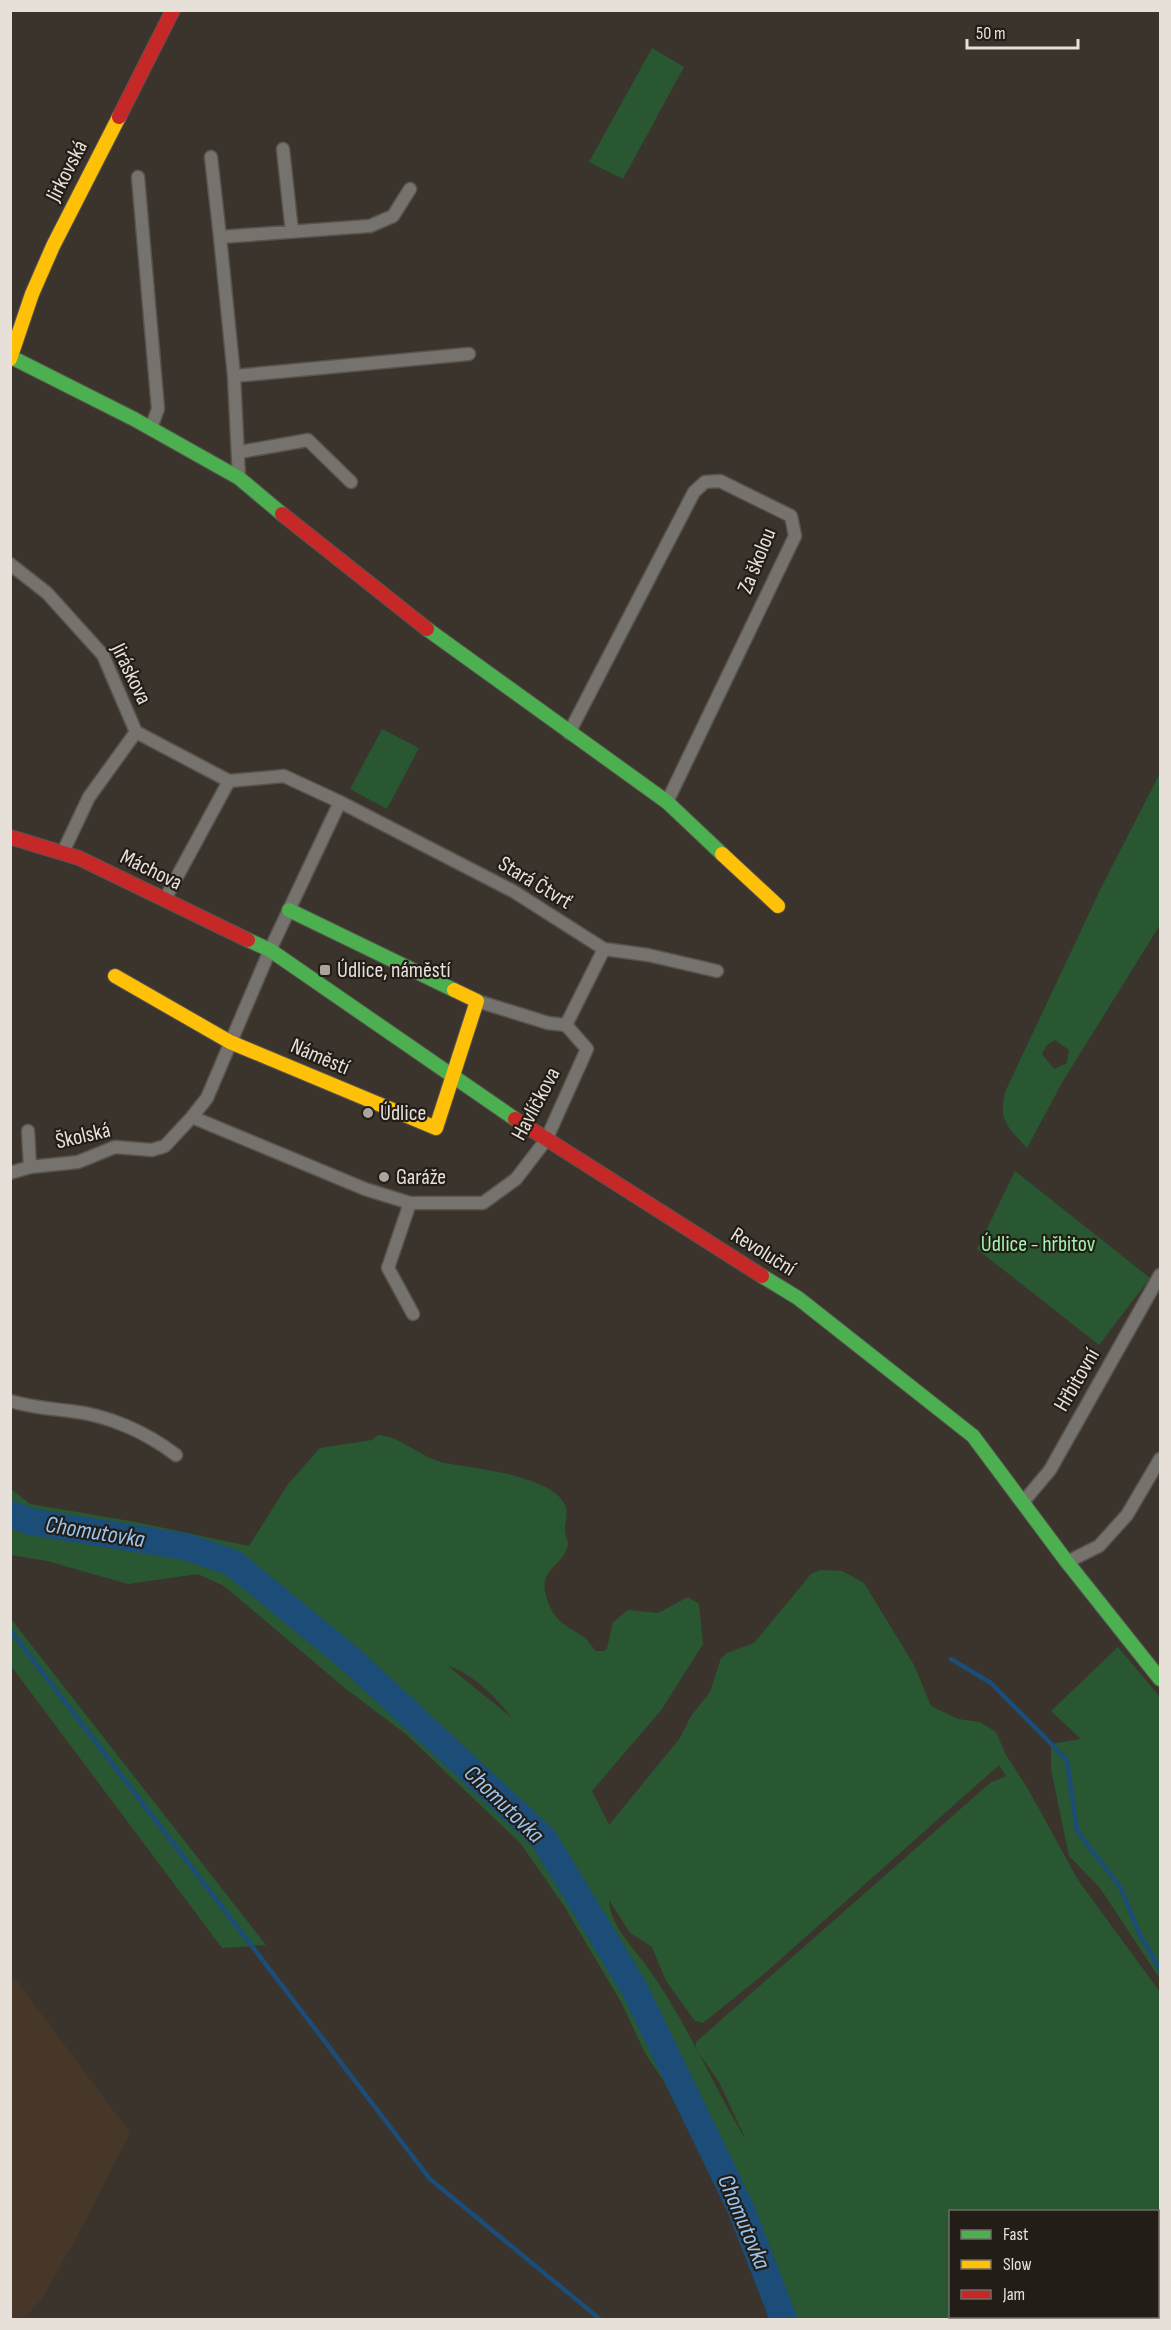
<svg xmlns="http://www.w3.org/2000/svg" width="1171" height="2330" font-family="'Sofia Sans Condensed',sans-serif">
<rect width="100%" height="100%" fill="#3a342d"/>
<path fill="#463728" d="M11,1973L130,2133L84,2224L41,2300L22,2320L10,2319Z"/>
<path fill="#295731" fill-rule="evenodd" d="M652,48L684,67L623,179L589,162Z
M382,729L419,748L387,809L350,789Z
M1160,773V925L1063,1081L1027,1148C1008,1127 998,1121 1005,1092L1101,888ZM1055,1040L1069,1050L1067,1063L1054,1069L1042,1054L1047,1045Z
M1015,1171L1150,1278L1099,1345L977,1249Z
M378,1435C401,1436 421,1458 445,1463C472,1468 558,1476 566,1508C568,1515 565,1523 565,1530C565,1537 570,1542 567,1548C560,1569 537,1569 547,1599C553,1620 567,1627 584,1637C588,1640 592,1647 596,1651H604L607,1648L613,1622L628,1610L658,1613L688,1597L699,1604L703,1644L662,1709L592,1791L609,1825L680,1738L691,1716L710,1692L721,1658L727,1653L754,1643L811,1574L820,1570L842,1571L864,1583L914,1665L931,1706L958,1719L980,1722L996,1732L1006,1755L1028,1789L1078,1880L1160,1992V2284L1158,2287V2212H950V2316L1115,2317L1112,2320L769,2319L734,2222L664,2081L646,2055L621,2002L564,1906L521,1844L407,1735L346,1689L224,1586L198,1574L128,1584L47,1561L11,1555V1489L30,1504L136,1522L249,1546L288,1484L320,1448L372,1440ZM448,1666C473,1674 496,1697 511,1717ZM999,1765L1006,1776L990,1783L696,2042V2049L719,2082L746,2140C710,2081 684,2015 642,1960C629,1943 610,1923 609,1900L630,1933L652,1947L666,1981L695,2021L703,2023L764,1974Z
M11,1619L266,1945L222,1948L11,1666Z
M1118,1647L1160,1697V1979L1100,1888L1069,1856L1051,1769V1744L1081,1739L1051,1711Z"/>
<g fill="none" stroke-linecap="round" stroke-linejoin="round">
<path stroke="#1c4d79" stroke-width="4.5" d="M10,1630L430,2179L601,2320
M951,1659L991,1683L1067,1760L1077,1831L1121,1888L1139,1933L1160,1969"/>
<path stroke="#1c4d79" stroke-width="27" d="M10,1514L32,1522L187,1547L233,1563L348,1657L544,1839L634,1988L741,2209L784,2320"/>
<g stroke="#58534d" stroke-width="15">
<path id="street" d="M283,149L292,232
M211,157L220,237
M138,177L158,409L151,428
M234,376L469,354
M240,452L308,440L351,482
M239,478L234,376L220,237L370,226L393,216L410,189
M10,564L47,593L103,655L136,732
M136,732L229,781
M569,733L694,492L705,482L720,481L791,516L795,536L667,802
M340,802L513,891L604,949L648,955L717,971
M63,852L89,797L136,732
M165,899L229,781
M477,1001L548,1023L566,1025
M192,1117L365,1189L410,1203H483L516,1179L546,1140L587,1049L566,1025L604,949
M28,1131L30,1167L78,1162L115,1147L152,1150L165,1146L192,1117L207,1098L270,950L340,802L284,776L229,781
M10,1173L30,1167
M410,1203L388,1268L413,1314
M10,1401C35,1408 46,1408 70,1411C108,1415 146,1432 176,1455
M1024,1501L1050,1470L1160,1275
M1067,1562L1099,1546L1127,1515L1160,1459"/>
</g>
<g stroke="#58534d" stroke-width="16">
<path id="fast" d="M11,357L134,419L239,478L282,514
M427,629L667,802L722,854
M289,910L454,990
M248,940L270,950L515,1119
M762,1276L798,1298L973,1436L1067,1562L1160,1679"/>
</g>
<g stroke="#58534d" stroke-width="16">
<path id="slow" d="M10,359L32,294L53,246L119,117
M722,854L778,906
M115,976L230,1042L436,1128L477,1001L454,990"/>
</g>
<g stroke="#58534d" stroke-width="16">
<path id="jam" d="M119,117L173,10
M282,514L427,629
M10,837L79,858L248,940
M515,1119L762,1276"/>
</g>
<use href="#street" stroke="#76726d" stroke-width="12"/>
<use href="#fast" stroke="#4caf50" stroke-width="14"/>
<use href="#slow" stroke="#ffc107" stroke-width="14"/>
<use href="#jam" stroke="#c62828" stroke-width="14"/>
</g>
<g fill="#aaa49d" stroke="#221d17" stroke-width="2">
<rect x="319" y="964" width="12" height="12" rx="3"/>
<circle cx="368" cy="1113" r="6"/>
<circle cx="384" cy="1177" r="6"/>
</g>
<g text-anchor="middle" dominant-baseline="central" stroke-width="4.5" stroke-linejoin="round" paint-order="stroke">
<g font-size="22" fill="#e7e0d9" stroke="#221d17">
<text transform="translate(67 171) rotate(-63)">Jirkovská</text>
<text transform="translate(757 561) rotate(-68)">Za školou</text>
<text transform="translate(131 674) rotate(64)">Jiráskova</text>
<text transform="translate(151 870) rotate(26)">Máchova</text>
<text transform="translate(535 883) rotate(31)">Stará Čtvrť</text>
<text transform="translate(320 1057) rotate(23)">Náměstí</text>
<text transform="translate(536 1104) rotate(-62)">Havlíčkova</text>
<text transform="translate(83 1136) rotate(-13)">Školská</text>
<text transform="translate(763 1252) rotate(32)">Revoluční</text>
<text transform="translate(1077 1380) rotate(-60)">Hřbitovní</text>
</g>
<g font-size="22" fill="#e7e0d9" stroke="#221d17" text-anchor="start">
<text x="337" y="970">Údlice, náměstí</text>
<text x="380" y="1113">Údlice</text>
<text x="396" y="1177">Garáže</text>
</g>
<g font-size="22" fill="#a0f4ad" stroke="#221d17">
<text x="1038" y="1244">Údlice - hřbitov</text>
</g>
<g font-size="24" font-style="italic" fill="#99c5f0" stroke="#221d17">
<text transform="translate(95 1532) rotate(9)">Chomutovka</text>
<text transform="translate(504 1804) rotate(44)">Chomutovka</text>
<text transform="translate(744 2222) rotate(67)">Chomutovka</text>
</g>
</g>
<rect width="1171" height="2330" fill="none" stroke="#e7e0d9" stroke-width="24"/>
<rect x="949" y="2210" width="210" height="108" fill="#221d17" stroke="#716b65" stroke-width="1.5"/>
<rect x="961" y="2230" width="30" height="9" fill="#4caf50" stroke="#716b65" stroke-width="1.5"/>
<text x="1003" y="2240" font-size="18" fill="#e7e0d9">Fast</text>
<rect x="961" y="2260" width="30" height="9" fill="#ffc107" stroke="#716b65" stroke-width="1.5"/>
<text x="1003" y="2270" font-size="18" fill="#e7e0d9">Slow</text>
<rect x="961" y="2290" width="30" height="9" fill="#c62828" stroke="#716b65" stroke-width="1.5"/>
<text x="1003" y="2300" font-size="18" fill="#e7e0d9">Jam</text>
<path d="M967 39v9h111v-9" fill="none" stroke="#e7e0d9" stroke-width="3"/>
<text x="976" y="39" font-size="18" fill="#e7e0d9" stroke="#221d17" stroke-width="4.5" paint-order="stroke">50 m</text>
</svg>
